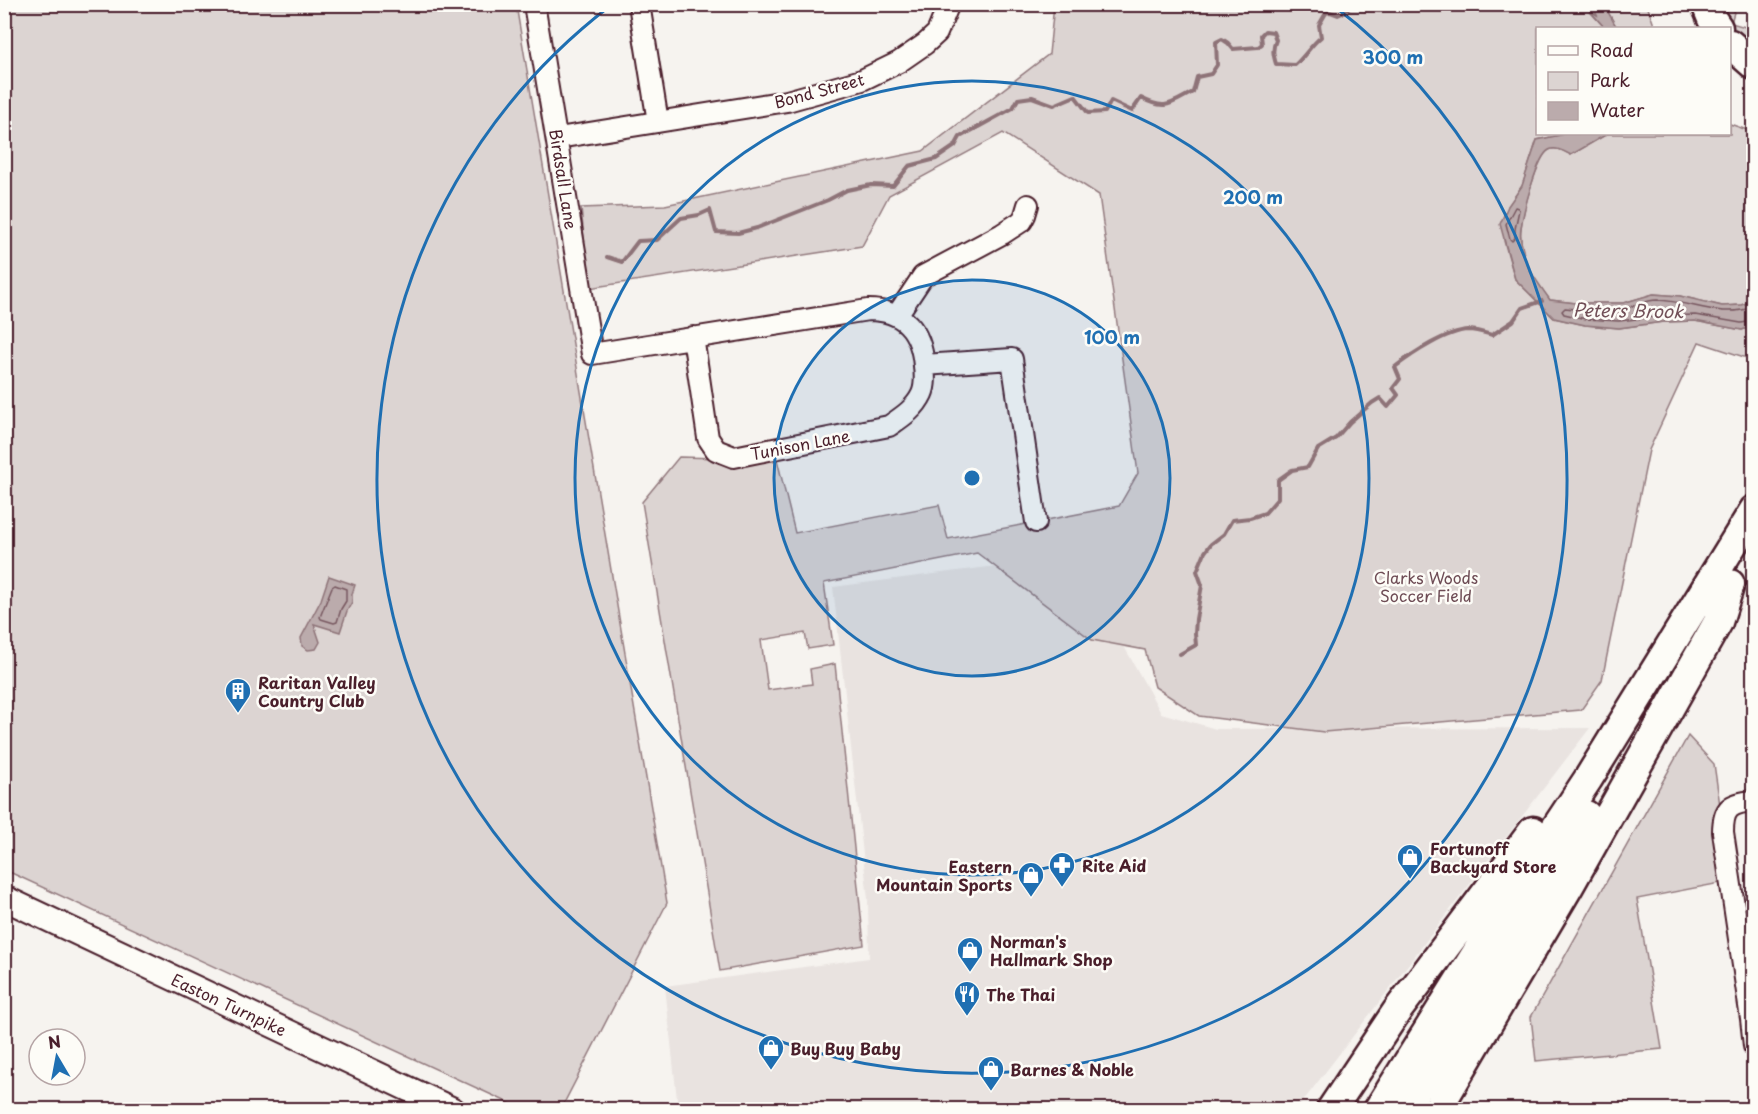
<svg xmlns="http://www.w3.org/2000/svg" width="1758" height="1114" font-family="'Playpen Sans',sans-serif">
<rect width="100%" height="100%" fill="#f6f3ef"/>
<filter id="ink" filterUnits="userSpaceOnUse"><feTurbulence type="fractalNoise" baseFrequency=".0167" numOctaves="2"/><feDisplacementMap in="SourceGraphic" scale="12" xChannelSelector="R" yChannelSelector="G"/><feConvolveMatrix kernelMatrix="1 2 1 2 8 2 1 2 1" color-interpolation-filters="sRGB"/></filter>
<g filter="url(#ink)">
<path fill="#e9e3e0" d="M1074,556L1161,713L1216,729L1590,728L1297,1109H678L665,986L869,958L868,899L833,587Z"/>
<path fill="#dcd4d2" stroke="#937a7e" stroke-width="1.5" d="M5,5H516L667,903L561,1109H522L5,870Z
M1054,5H1593L1598,15L1591,13L1605,28H1538V134H1565L1537,140L1522,186L1508,206L1504,241L1515,279L1554,318L1585,325L1619,328L1663,322L1695,321L1742,330L1753,326V360L1699,342L1649,450L1602,680L1581,710L1324,732L1199,716L1155,687L1145,650L1092,640L977,553L824,583L833,645L808,649L805,633L761,640L768,690L812,684L810,669L835,664L864,945L720,971L642,502L679,457L720,458L775,451L795,533L939,505L948,539L1119,506L1138,473L1099,195L1003,133L889,195L862,246L589,288L581,208L665,205L923,151L1049,54Z
M1604,5H1647L1655,28H1617Z
M1718,5H1736L1731,23L1753,29V49L1730,34Z
M1730,124L1753,132V301L1741,305L1722,306L1680,296L1654,294L1623,303H1576L1550,300C1539,285 1527,270 1523,251C1521,244 1520,235 1521,228C1523,213 1537,156 1549,150C1556,146 1565,152 1571,155L1607,134H1730Z
M1688,736L1714,764L1731,881L1637,899L1662,1049L1536,1061L1531,1017Z"/>
<path fill="#bbabac" stroke="#8e7378" stroke-width="1.5" d="M1593,5H1604L1617,28H1605L1590,11L1597,15Z
M1565,134H1607L1571,155C1565,152 1556,146 1549,150C1537,156 1523,213 1521,228C1520,235 1521,244 1523,251C1527,270 1539,284 1550,300L1576,303H1623L1653,294L1680,296L1722,306L1741,305L1753,301V326L1742,330L1695,321L1663,322L1619,328L1585,325L1554,318L1515,279L1500,224L1508,206L1522,186L1537,140Z
M329,576L355,585L352,594V602L347,611L340,632L314,624L320,642L316,649L308,650L302,646L301,638L321,600Z"/>
<g fill="none" stroke-linecap="round" stroke-linejoin="round">
<path stroke="#77575f" stroke-width="1.5" d="M1515,207L1518,208L1519,210L1515,229V238L1512,241L1510,239L1506,224Z
M1754,307C1719,319 1692,301 1657,300C1646,300 1636,306 1625,308C1609,311 1581,310 1565,308L1562,311L1564,314L1586,319L1619,321L1662,316L1695,315L1741,323L1754,321
M335,585L346,589V601L341,609L337,622L334,623L321,619L320,617L332,587Z"/>
<path stroke="#8e7378" stroke-width="4" d="M607,257L622,262L638,241L657,240L681,218L699,215L710,210L716,232L738,233L757,228L828,200L847,190L871,185L893,186L909,166L936,159L955,146L960,137L1013,108L1018,99L1032,97L1054,105L1075,96L1088,113L1105,112L1111,101L1132,111L1141,98C1166,111 1170,104 1193,92L1197,77L1211,74L1217,65L1216,42L1222,39L1228,43L1233,49L1258,47L1262,44L1261,35L1265,31L1273,32L1276,40C1272,49 1273,54 1276,64L1295,65C1305,56 1311,45 1321,37L1319,25L1326,13L1330,12L1338,15L1345,12L1353,4
M1180,654L1196,645L1195,634L1196,619L1202,585L1197,571L1205,552L1211,544L1224,534L1232,520L1250,518L1265,513L1278,498V480L1292,470L1308,467L1318,449L1336,438L1350,422L1372,403L1380,398L1388,407L1398,395L1393,388L1400,379L1395,367C1413,353 1447,331 1468,330C1476,330 1485,333 1492,335L1513,321L1522,308L1542,301"/>
<g stroke="#4a1f2b" stroke-width="24">
<path id="minor" d="M534,4L592,354L868,310C904,310 921,330 924,366C925,375 926,385 922,394C915,409 902,417 889,426L734,457L716,450L708,438L693,337
M639,4L658,122
M558,138L787,101L862,80L899,62L925,44L937,33L949,4
M897,315L923,276L1002,234L1022,221L1025,215L1028,205
M924,365L1012,359L1036,522
M1754,801C1730,803 1723,808 1723,832L1751,1019L1754,1046"/>
</g>
<g stroke="#4a1f2b" stroke-width="28">
<path id="major" d="M4,898L453,1110"/>
</g>
<g stroke="#4a1f2b" stroke-width="33">
<path id="highway" d="M1706,4L1712,19L1718,28
M1730,44L1754,65
M1331,1110L1397,1011L1533,831
M1378,1110L1541,850L1588,779L1754,510
M1404,1110L1586,815
M1437,1110L1568,888L1718,622L1730,584"/>
</g>
<use href="#minor" stroke="#fdfcf7" stroke-width="20"/>
<use href="#major" stroke="#fdfcf7" stroke-width="24"/>
<use href="#highway" stroke="#fdfcf7" stroke-width="28"/>
</g>
</g>
<circle cx="972" cy="478" r="198" fill="#1f6fb2" fill-opacity=".12"/>
<g fill="none" stroke="#1f6fb2" stroke-width="3">
<circle cx="972" cy="478" r="198"/>
<circle cx="972" cy="478" r="397"/>
<path d="M1334 6A595 595 0 1 1 610 6"/>
</g>
<defs>
<g id="building-pin" transform="scale(1.35)"><path d="M0 17L-7.5 6A9.5 9.5 0 1 1 7.5 6Z" fill="#1f6fb2" stroke="#fdfcf7"/><path d="M-4-6H4V6H1V3H-1V6H-4ZM-2.5-4.3h1.7v1.8h-1.7ZM.8-4.3h1.7v1.8H.8ZM-2.5-1h1.7V.8h-1.7ZM.8-1h1.7V.8H.8Z" fill="#fff"/></g>
<g id="shop-pin" transform="scale(1.35)"><path d="M0 17L-7.5 6A9.5 9.5 0 1 1 7.5 6Z" fill="#1f6fb2" stroke="#fdfcf7"/><path d="M-5-2.5h2.3a2.7 3.5 0 0 1 5.4 0H5L5.5 6h-11ZM-1.5-2.5h3a1.5 2.3 0 0 0-3 0Z" fill="#fff"/></g>
<g id="pharmacy-pin" transform="scale(1.35)"><path d="M0 17L-7.5 6A9.5 9.5 0 1 1 7.5 6Z" fill="#1f6fb2" stroke="#fdfcf7"/><path d="M-2-6h4v4h4v4h-4v4h-4v-4h-4v-4h4Z" fill="#fff"/></g>
<g id="restaurant-pin" transform="scale(1.35)"><path d="M0 17L-7.5 6A9.5 9.5 0 1 1 7.5 6Z" fill="#1f6fb2" stroke="#fdfcf7"/><path d="M-5-6h1v4h1v-4h1v4h1v-4h1v5L-1.5 .5V6h-2V.5L-5-1ZM5-6V6H3V1.5H1.5Q1.5-4 5-6Z" fill="#fff"/></g>
</defs>
<g fill-rule="evenodd">
<use href="#building-pin" x="238" y="691"/>
<use href="#shop-pin" x="1410" y="857"/>
<use href="#pharmacy-pin" x="1062" y="865"/>
<use href="#shop-pin" x="1031" y="875"/>
<use href="#shop-pin" x="970" y="950"/>
<use href="#restaurant-pin" x="967" y="994"/>
<use href="#shop-pin" x="771" y="1048"/>
<use href="#shop-pin" x="991" y="1069"/>
</g>
<g text-anchor="middle" dominant-baseline="central" stroke-width="5" stroke-linejoin="round" paint-order="stroke">
<g font-size="16" fill="#4a1f2b" stroke="#fdfcf7">
<text transform="translate(819 90) rotate(-15)">Bond Street</text>
<text transform="translate(564 179) rotate(81)">Birdsall Lane</text>
<text transform="translate(800 444) rotate(-11)">Tunison Lane</text>
<text transform="translate(229 1004) rotate(25)">Easton Turnpike</text>
</g>
<g font-size="16" fill="#6e4c55" stroke="#fdfcf7">
<text x="1426" y="577">Clarks Woods<tspan x="1426" dy="18">Soccer Field</tspan></text>
</g>
<g font-size="16" font-weight="bold" fill="#4a1f2b" stroke="#fdfcf7" text-anchor="start">
<text x="258" y="682">Raritan Valley<tspan x="258" dy="18">Country Club</tspan></text>
<text x="1430" y="848">Fortunoff<tspan x="1430" dy="18">Backyard Store</tspan></text>
<text x="1082" y="865">Rite Aid</text>
<text x="1012" y="866" text-anchor="end">Eastern<tspan x="1012" dy="18">Mountain Sports</tspan></text>
<text x="990" y="941">Norman's<tspan x="990" dy="18">Hallmark Shop</tspan></text>
<text x="986" y="994">The Thai</text>
<text x="790" y="1048">Buy Buy Baby</text>
<text x="1010" y="1069">Barnes &amp; Noble</text>
</g>
<g font-size="18" font-style="italic" fill="#725058" stroke="#fdfcf7">
<text transform="translate(1628 310) rotate(1)">Peters Brook</text>
</g>
</g>
<circle cx="972" cy="478" r="9" fill="#1f6fb2" stroke="#fdfcf7" stroke-width="3"/>
<g font-size="18" text-anchor="middle" font-weight="bold" fill="#1f6fb2" stroke="#fdfcf7" stroke-width="5" stroke-linejoin="round" paint-order="stroke">
<text x="1393" y="64">300 m</text>
<text x="1253" y="204">200 m</text>
<text x="1112" y="344">100 m</text>
</g>
<rect width="1758" height="1114" fill="none" stroke="#fdfcf7" stroke-width="24"/>
<rect x="12" y="12" width="1734" height="1090" fill="none" stroke="#4a1f2b" stroke-width="2" filter="url(#ink)"/>
<rect x="1536" y="27" width="195" height="108" fill="#fdfcf7" stroke="#b5a4a5" stroke-width="1.5"/>
<rect x="1548" y="46" width="30" height="9" fill="#fdfcf7" stroke="#b5a4a5" stroke-width="1.5"/>
<text x="1590" y="57" font-size="18" fill="#4a1f2b">Road</text>
<rect x="1548" y="72" width="30" height="18" fill="#dcd4d2" stroke="#b5a4a5" stroke-width="1.5"/>
<text x="1590" y="87" font-size="18" fill="#4a1f2b">Park</text>
<rect x="1548" y="102" width="30" height="18" fill="#bbabac" stroke="#b5a4a5" stroke-width="1.5"/>
<text x="1590" y="117" font-size="18" fill="#4a1f2b">Water</text>
<g transform="translate(57 1057) rotate(350)"><circle r="28" fill="#fdfcf7" stroke="#b5a4a5" stroke-width="1.5"/>
<path d="M0-4.5L10 22L0 15L-10 22Z" fill="#1f6fb2"/>
<text y="-9" font-size="16" font-weight="bold" text-anchor="middle" fill="#4a1f2b">N</text>
</g>
</svg>
